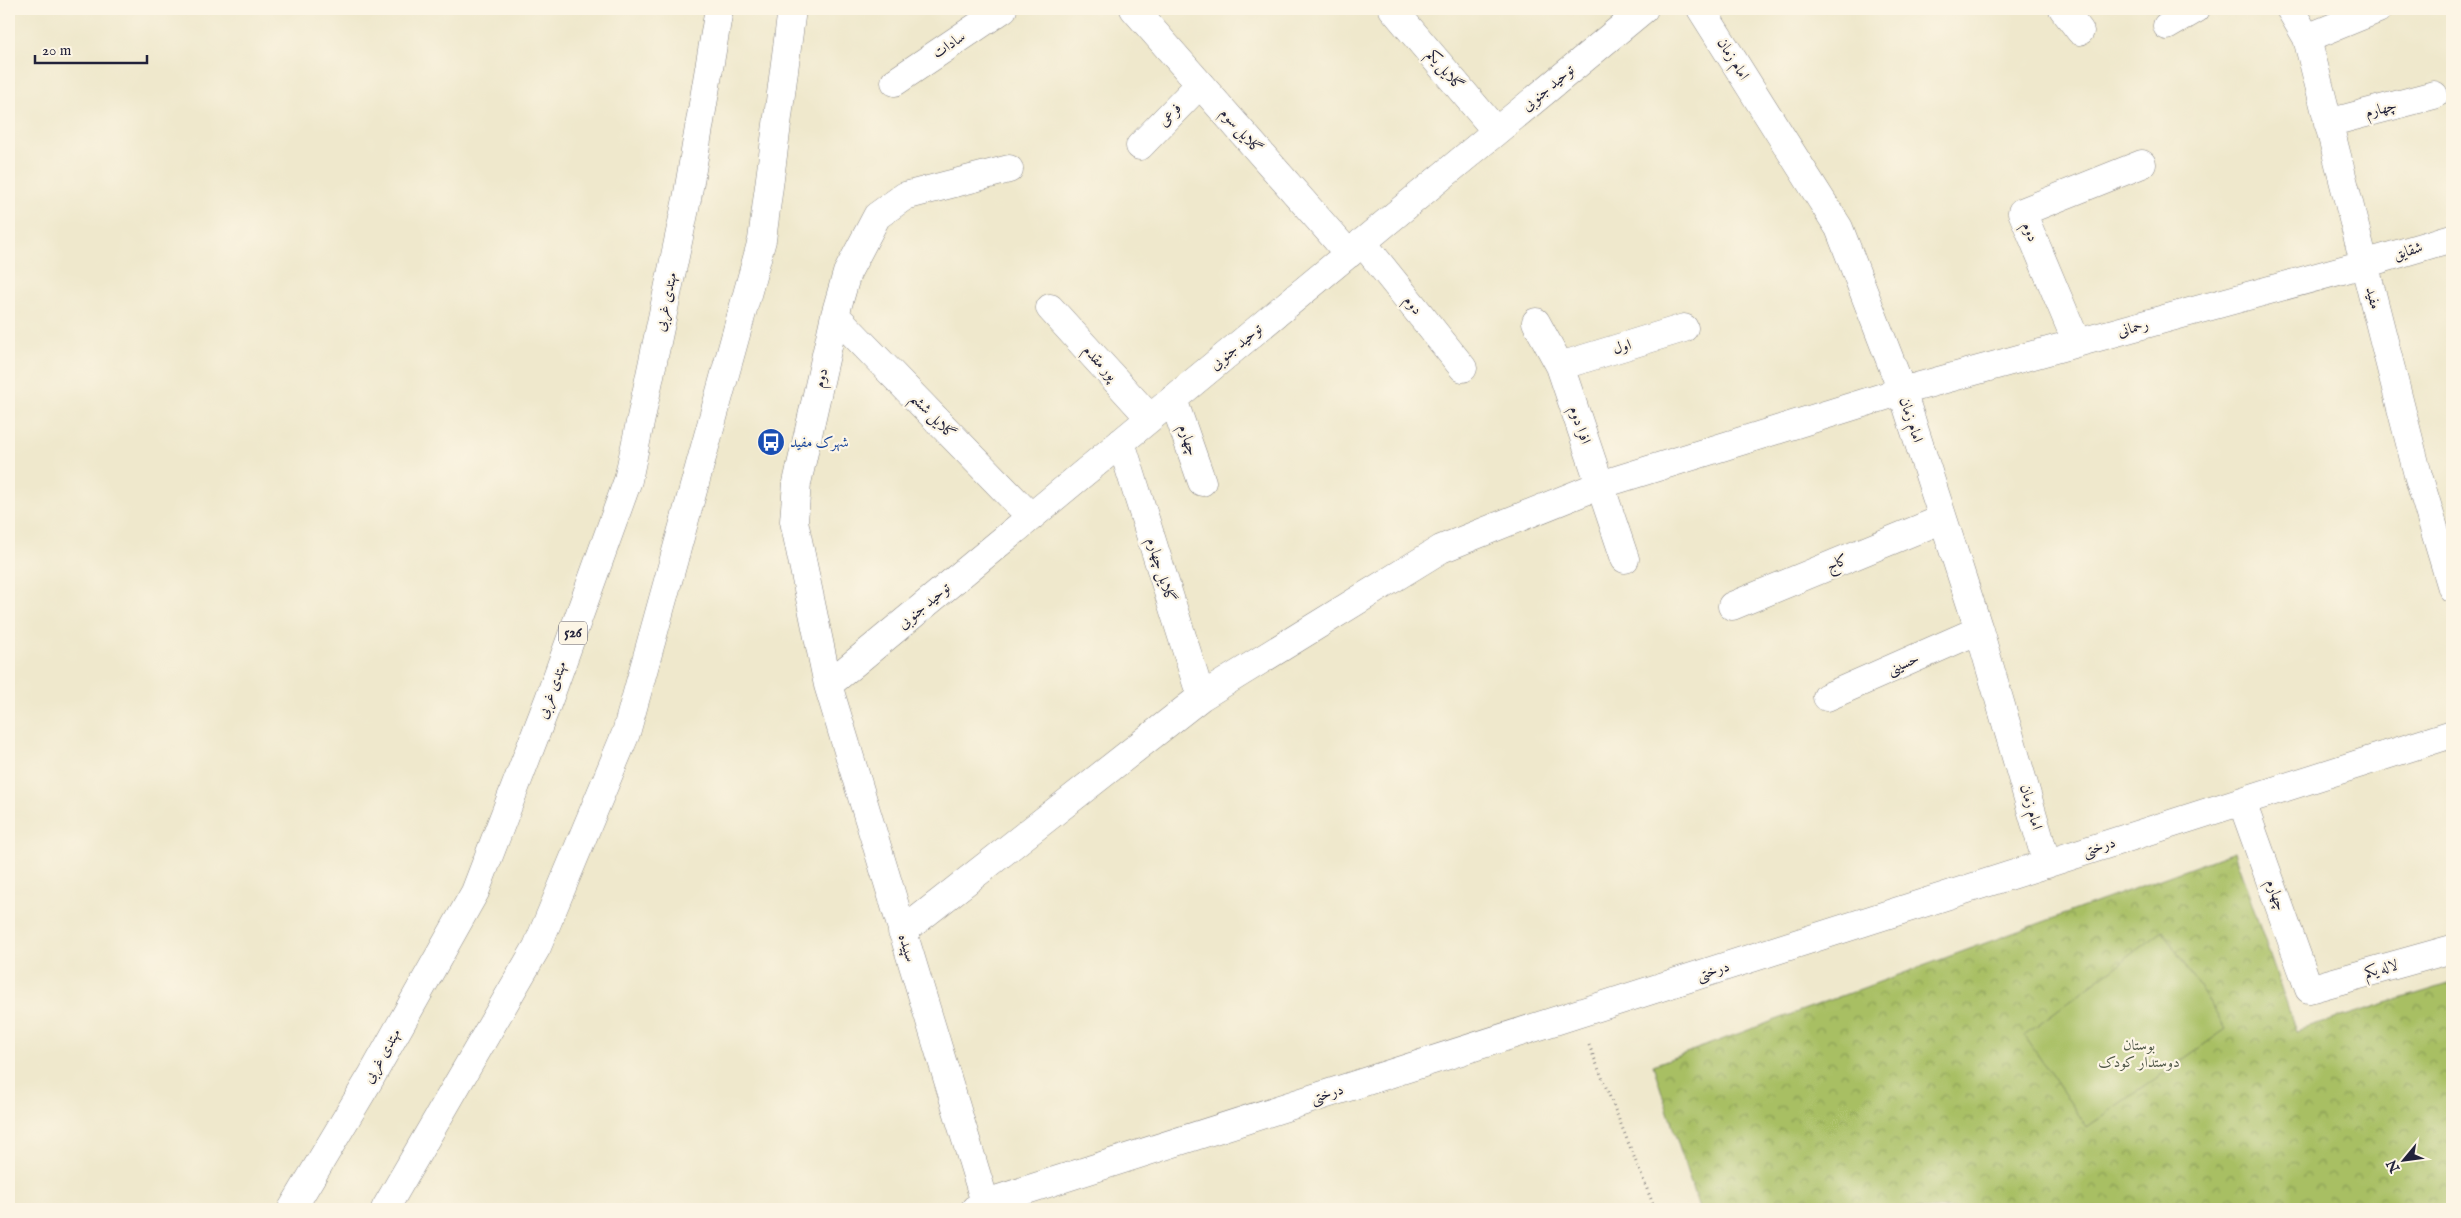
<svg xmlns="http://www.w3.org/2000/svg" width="2461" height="1218" font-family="'IM FELL English',Amiri,serif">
<defs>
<pattern id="park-crowns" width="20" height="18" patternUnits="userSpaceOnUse" patternTransform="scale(1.25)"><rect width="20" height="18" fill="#a8bf64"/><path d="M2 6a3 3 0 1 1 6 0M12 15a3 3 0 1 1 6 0" fill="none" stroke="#889b54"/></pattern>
</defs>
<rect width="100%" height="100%" fill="#fcf5e5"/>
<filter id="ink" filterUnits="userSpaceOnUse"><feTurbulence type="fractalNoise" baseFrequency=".02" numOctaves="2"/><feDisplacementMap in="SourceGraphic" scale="10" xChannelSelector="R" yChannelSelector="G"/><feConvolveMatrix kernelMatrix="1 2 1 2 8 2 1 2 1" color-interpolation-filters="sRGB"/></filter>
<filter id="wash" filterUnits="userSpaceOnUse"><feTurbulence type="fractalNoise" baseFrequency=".0096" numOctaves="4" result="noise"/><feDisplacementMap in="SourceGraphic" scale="20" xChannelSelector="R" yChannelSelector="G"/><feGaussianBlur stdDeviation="1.12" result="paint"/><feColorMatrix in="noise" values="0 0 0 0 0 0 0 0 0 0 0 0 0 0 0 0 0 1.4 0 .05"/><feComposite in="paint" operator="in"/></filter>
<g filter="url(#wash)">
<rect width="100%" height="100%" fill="#efe8cc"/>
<path fill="url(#park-crowns)" stroke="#657050" d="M2234,852L2296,1031L2452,983V1209H1699L1653,1065Z"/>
<path fill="#a8bf64" stroke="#657050" d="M2163,931L2226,1029L2087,1127L2024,1035Z"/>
</g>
<g filter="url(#ink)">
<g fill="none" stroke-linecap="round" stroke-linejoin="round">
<g stroke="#888584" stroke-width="29">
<path id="minor" d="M1134,9L1349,254
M1393,9L1496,131
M1701,9L1839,228L1902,391L1979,630L2047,864
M2063,9L2080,31
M2290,9L2307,38L2418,475L2452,588
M2167,26L2196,9
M2307,38L2378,9
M895,82L1003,9
M2328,123L2434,95
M1140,146L1200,84
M1362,242L1463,368
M1050,308L1150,418
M835,315L1031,517
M1536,322L1560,366L1625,559
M2077,343L2022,212L2142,164
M1560,366L1684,328
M1173,399L1202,482
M1121,442L1201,697
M1732,606L1943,519
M828,685L1644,9
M1827,697L1979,630
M2242,802L2309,989L2452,949
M902,932L1201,697L1441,549L1600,485L1902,391L2364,264L2452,238
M975,1209L986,1203L2452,734
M987,1209L828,685L794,521L797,483L835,315L847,273L877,216L905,196L1009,169"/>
</g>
<g stroke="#888584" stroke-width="29">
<path id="major" d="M292,1209L371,1077L475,892L549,699L628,480L687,199L719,9
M385,1209L537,947L626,733L762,240L792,9"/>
</g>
<path stroke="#888584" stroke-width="3" stroke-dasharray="1 4" stroke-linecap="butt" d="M1589,1045L1655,1209"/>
<use href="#minor" stroke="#fff" stroke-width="28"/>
<use href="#major" stroke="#fff" stroke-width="28"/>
</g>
</g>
<defs>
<g id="bus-disc" transform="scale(1.4375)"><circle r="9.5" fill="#1a4fb4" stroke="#fcf5e5"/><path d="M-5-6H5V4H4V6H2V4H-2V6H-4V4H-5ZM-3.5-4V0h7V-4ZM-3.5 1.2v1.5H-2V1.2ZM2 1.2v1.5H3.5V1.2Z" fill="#fff"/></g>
</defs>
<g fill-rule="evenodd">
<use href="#bus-disc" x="771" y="442"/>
</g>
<g text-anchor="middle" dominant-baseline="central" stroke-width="4.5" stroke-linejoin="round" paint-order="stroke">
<rect fill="#fcf5e5" stroke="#63616e" stroke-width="1" x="559" y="621.5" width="28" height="23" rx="4"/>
<g font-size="14" font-weight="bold" fill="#22223b">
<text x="573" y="633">526</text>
</g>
<g font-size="15" fill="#22223b" stroke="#fcf5e5">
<text transform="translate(949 45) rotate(-34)">سادات</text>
<text transform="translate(1733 59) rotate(58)">امام زمان</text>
<text transform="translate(1445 70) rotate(50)">گلایل یکم</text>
<text transform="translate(1548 88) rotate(-40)">توحید جنوبی</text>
<text transform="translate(2381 109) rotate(-15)">چهارم</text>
<text transform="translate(1170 115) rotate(-46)">فرعی</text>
<text transform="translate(1241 131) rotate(49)">گلایل سوم</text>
<text transform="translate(2030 232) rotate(67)">دوم</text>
<text transform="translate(2408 251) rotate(-17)">شقایق</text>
<text transform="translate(2373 298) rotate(76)">مفید</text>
<text transform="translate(666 302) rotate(-78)">مهتدی غربی</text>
<text transform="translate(1413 305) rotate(51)">دوم</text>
<text transform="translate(2133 328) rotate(-15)">رحمانی</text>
<text transform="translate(1236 347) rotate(-40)">توحید جنوبی</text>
<text transform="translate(1622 347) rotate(-17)">اول</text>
<text transform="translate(1100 363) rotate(47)">پور مقدم</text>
<text transform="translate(821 378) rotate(-77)">دوم</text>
<text transform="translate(933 416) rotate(46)">گلایل ششم</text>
<text transform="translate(1911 420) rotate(72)">امام زمان</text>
<text transform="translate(1580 425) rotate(71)">افرا دوم</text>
<text transform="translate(1188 440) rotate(71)">چهارم</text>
<text transform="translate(1837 563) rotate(-22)">کاج</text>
<text transform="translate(1161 570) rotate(73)">گلایل چهارم</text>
<text transform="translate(924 606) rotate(-40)">توحید جنوبی</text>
<text transform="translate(1903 664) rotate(-24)">حسینی</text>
<text transform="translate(552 690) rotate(-70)">مهتدی غربی</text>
<text transform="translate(2031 807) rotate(74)">امام زمان</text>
<text transform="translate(2099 847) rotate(-18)">درختی</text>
<text transform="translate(2276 895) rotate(70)">چهارم</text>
<text transform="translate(907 948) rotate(73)">سپیده</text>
<text transform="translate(2381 969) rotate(-15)">لاله یکم</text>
<text transform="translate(1713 971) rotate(-18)">درختی</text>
<text transform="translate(382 1056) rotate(-60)">مهتدی غربی</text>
<text transform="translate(1327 1094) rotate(-18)">درختی</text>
</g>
<g font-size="15" fill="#164399" stroke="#fcf5e5" text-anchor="start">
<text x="790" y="442">شهرک مفید</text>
</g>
<g font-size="15" fill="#515949" stroke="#fcf5e5">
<text x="2139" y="1045">بوستان<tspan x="2139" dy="17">دوستدار کودک</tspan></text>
</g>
</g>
<rect width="2461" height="1218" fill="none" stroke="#fcf5e5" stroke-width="30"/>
<g transform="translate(2404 1160) rotate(241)" stroke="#fcf5e5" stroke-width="4" paint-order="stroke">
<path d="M0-4L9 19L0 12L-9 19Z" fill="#22223b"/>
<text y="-8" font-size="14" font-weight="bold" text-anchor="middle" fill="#22223b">N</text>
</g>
<path d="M35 55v8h112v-8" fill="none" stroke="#22223b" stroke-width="2.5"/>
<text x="42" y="55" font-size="15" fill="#22223b" stroke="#fcf5e5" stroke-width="4" paint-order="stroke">20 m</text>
</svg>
